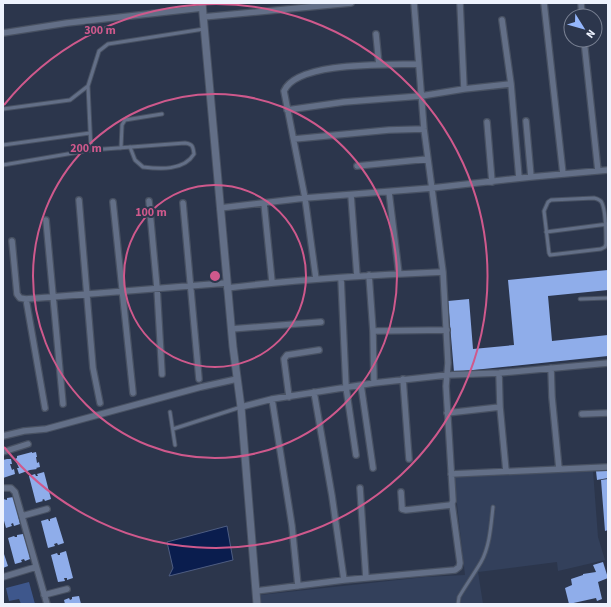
<svg xmlns="http://www.w3.org/2000/svg" width="611" height="607" font-family="'Source Sans 3',sans-serif">
<rect width="100%" height="100%" fill="#2c364c"/>
<path fill="#33405b" d="M593,471L598,537L605,560L558,571L557,562L478,572L483,604H261L260,595L425,577L465,575L454,477Z"/>
<path fill="#3e578c" d="M29,582L35,604H21L19,599L9,601L6,588Z"/>
<path fill="#0a1d4e" stroke="#4e5d82" d="M227,526L233,560L169,576L173,568L167,542Z"/>
<path fill="#8fadea" d="M608,270V290L548,296L552,341L608,335V356L454,372L448,301L469,299L473,349L514,345L508,280Z
M32,452V453L36,452L37,457H36L37,463L39,462L40,467L36,468L37,469L30,470L19,474L17,468H19L15,459L17,458V456Z
M7,459H11L12,464H10L12,470L14,469L15,474L3,478V460Z
M604,470L608,471V478L597,480L596,471Z
M44,472L51,499L45,501L44,499L42,500L43,501L36,503L29,476L35,474L36,476H38L37,474Z
M608,479V530L605,531L601,480Z
M14,497L20,524L14,526L13,523L11,524L12,526L6,528L3,517V499L7,500V498Z
M56,517L64,543L58,545L57,543L54,544L55,546L48,548L41,521L48,519L49,521H50V519Z
M23,534L28,547L30,559L25,561L24,559L21,560L22,562L15,564L8,538L14,536L15,537H17V535Z
M3,551L8,566L3,568Z
M66,551L73,578L67,580V578H64L65,581L58,582L51,555L57,553L58,555H60V553Z
M603,562L608,578L598,582L602,599L597,601L596,598L569,604L565,588L572,585L571,579L583,575V574L596,572L593,565Z
M79,596L81,604H65L64,600L69,598L70,600L72,599V597Z"/>
<g fill="none" stroke-linecap="round" stroke-linejoin="round">
<g stroke="#485162" stroke-width="5">
<path id="service" d="M3,109L70,100L88,86
M3,145L90,133
M121,148L122,125L125,120L162,114
M91,150L88,86L99,51L108,44L204,29
M3,165L91,150L185,143C193,144 193,147 194,154C184,171 159,169 143,167L135,160L130,147
M594,198C598,199 601,200 602,203C606,212 606,234 606,244L605,247L601,249L550,255L549,253L544,211L548,202L551,200Z
M546,232L608,224
M580,299L608,298
M170,412L175,445
M173,429L241,407
M458,604L459,597C466,585 474,574 481,562C490,546 491,524 493,507"/>
</g>
<g stroke="#485162" stroke-width="8">
<path id="minor" d="M460,3L464,89
M544,3L563,174
M581,3L582,16
M203,17L351,3
M502,20L511,84L519,178
M3,33L67,23L202,8
M376,34L379,65
M584,40L598,171
M287,110L344,102L421,96L464,89L511,84
M526,121L531,177
M487,122L492,182
M294,139L389,130L424,129
M357,166L428,159
M389,192L399,274
M351,195L357,276
M79,200L93,368L100,403
M149,201L157,288L162,374
M113,202L133,393
M183,203L199,379
M264,203L272,282
M220,208L305,198L432,188L531,177L608,170
M46,220L63,404
M12,241L17,294L20,298L26,299L226,283
M369,275L373,331L374,383
M341,278L346,387L356,455
M316,279L305,198L284,91C297,61 389,65 418,64
M227,288C299,279 371,275 443,272
M26,299L45,408
M231,329L321,322
M373,331L447,330
M551,368L552,397L559,469
M499,373L500,407L506,471
M403,379L409,459
M361,385L373,468
M314,392L332,496L344,580
M289,397L284,359L287,355L319,350
M272,399L292,526L298,586
M241,407L272,399L374,383L447,375L499,373L608,363
M447,413L500,407
M582,414L608,413
M3,436L24,431L46,429L201,387L237,379
M3,452L28,444
M451,474L608,467
M3,488H11L15,492L47,604
M360,488L366,578
M401,492L402,507V509L406,510L451,505L453,501L446,386L448,363L443,272L424,129L414,3
M22,516L47,509
M3,577L36,567
M256,591L344,580L455,570L459,567L460,563L452,504
M44,595L67,589"/>
</g>
<g stroke="#485162" stroke-width="9">
<path id="tertiary" d="M202,3L233,347L241,407L257,604"/>
</g>
<use href="#service" stroke="#636f87" stroke-width="3"/>
<use href="#minor" stroke="#636f87" stroke-width="5.5"/>
<use href="#tertiary" stroke="#636f87" stroke-width="7"/>
</g>
<g fill="none" stroke="#cf598c" stroke-width="2">
<circle cx="215" cy="276" r="91"/>
<circle cx="215" cy="276" r="182"/>
<path d="M4 105A272 272 0 1 1 4 447"/>
</g>
<circle cx="215" cy="276" r="6" fill="#cf598c" stroke="#2c364c" stroke-width="2"/>
<g font-size="12" text-anchor="middle" font-weight="bold" fill="#cf598c" stroke="#2c364c" stroke-width="4" stroke-linejoin="round" paint-order="stroke">
<text x="100" y="34">300 m</text>
<text x="86" y="152">200 m</text>
<text x="151" y="216">100 m</text>
</g>
<rect width="611" height="607" fill="none" stroke="#edf2fd" stroke-width="8"/>
<g transform="translate(583 28) rotate(127)"><circle r="19" fill="#2c364c" stroke="#798193"/>
<path d="M0-3L7 15L0 10L-7 15Z" fill="#95b7fd"/>
<text y="-6" font-size="11" font-weight="bold" text-anchor="middle" fill="#edf2fd">N</text>
</g>
</svg>
